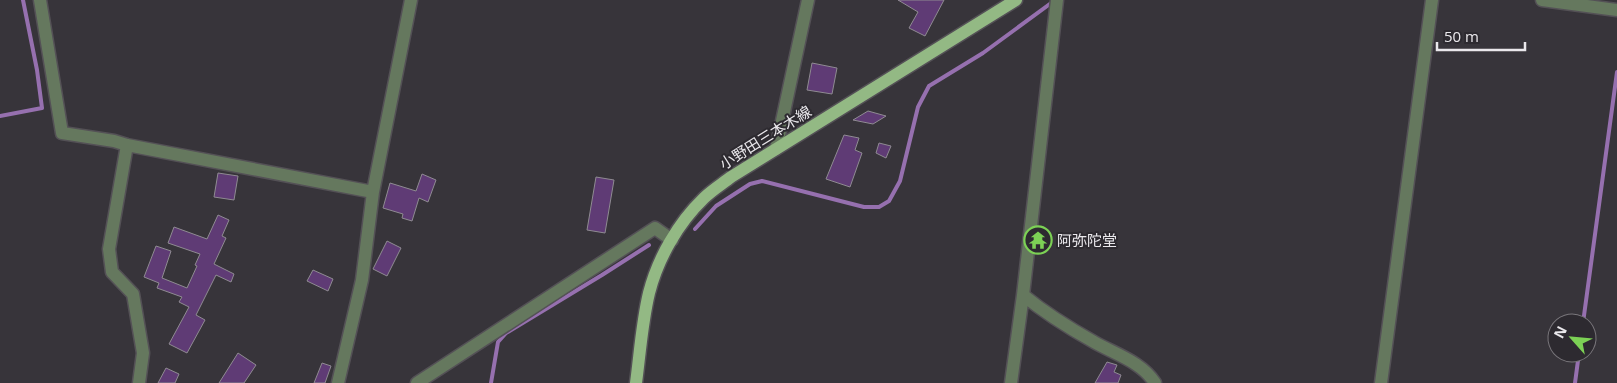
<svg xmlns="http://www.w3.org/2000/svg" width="1617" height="383" font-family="'Open Sans','Noto Sans JP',sans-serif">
<rect width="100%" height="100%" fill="#37343a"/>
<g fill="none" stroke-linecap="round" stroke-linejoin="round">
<path stroke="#9670af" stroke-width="4" d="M0,116L42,108L37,70L23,0
M695,229L716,206L750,184L762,181L864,207H879L889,201L900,181L918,107L929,86L983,53L1054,1
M1583,323L1617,72
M491,383L498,342L506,333L602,275L649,245
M1575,383L1579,353"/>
</g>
<path fill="#5f3b75" stroke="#8f8b92" d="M898,0H944L925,36L909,28L918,12Z
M812,63L837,68L832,94L807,90Z
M868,111L886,116L873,124L853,120Z
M844,135L859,138L855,150L862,153L850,187L826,179Z
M879,143L891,146L886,158L876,153Z
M218,173L238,176L234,200L214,197Z
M422,174L436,180L428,202L419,198L412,221L402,218L403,214L383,208L390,183L416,191Z
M596,177L614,180L605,233L587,230Z
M218,215L229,220L222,236L226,238L214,264L234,274L231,282L216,275L196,315L205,320L187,353L169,344L189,307L179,302L182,297L157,288L159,283L144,277L156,246L171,251L162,278L187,288L197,266L195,265L200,254L168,243L174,227L207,239Z
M387,241L401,248L387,276L373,269Z
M313,270L333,279L328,291L307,281Z
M238,353L256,365L244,383H219Z
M1107,362L1117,365L1114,372L1121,375L1118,383H1095Z
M322,363L331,366L325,383H314Z
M166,368L179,374L175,383H158Z"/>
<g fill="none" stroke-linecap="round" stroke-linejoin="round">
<g stroke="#545156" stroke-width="15">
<path id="minor" d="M40,0L62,133L114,141L127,145L373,192
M1542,0L1617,10
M127,145L109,249L112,272L133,294L143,353L139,383
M776,149L808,0
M1023,295C1045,313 1069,328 1094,342C1115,354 1142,362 1155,383
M338,383L362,280L373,192L411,0
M417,383L655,228L672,240
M1011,383L1023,295L1057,0
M1381,383L1432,0"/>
</g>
<g stroke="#545156" stroke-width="15">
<path id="major" d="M636,383C640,353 642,322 649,293C658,258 678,223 704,198C712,190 722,184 731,177L1016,0"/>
</g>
<use href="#minor" stroke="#65785e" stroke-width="12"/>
<use href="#major" stroke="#93b984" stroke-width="12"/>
</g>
<defs>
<g id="temple-ring" transform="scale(1.4375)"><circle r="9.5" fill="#2d2a30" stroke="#7cd155" stroke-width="1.5"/><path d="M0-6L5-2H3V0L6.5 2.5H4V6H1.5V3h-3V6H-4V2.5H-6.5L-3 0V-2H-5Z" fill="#7cd155"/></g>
</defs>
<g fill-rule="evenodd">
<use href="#temple-ring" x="1038" y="240"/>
</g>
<g text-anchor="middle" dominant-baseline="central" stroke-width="4" stroke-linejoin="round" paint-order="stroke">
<g font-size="15" fill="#eae8ec" stroke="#2d2a30">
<text transform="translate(765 137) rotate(-32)">小野田三本木線</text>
</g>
<g font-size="15" fill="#eae8ec" stroke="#2d2a30" text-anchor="start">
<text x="1057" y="240">阿弥陀堂</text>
</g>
</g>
<g transform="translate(1572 338) rotate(297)"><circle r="24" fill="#2d2a30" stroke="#79767b"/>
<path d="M0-4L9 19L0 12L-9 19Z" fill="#7cd155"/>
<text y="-8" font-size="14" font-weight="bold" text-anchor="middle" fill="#eae8ec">N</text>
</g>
<path d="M1437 42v8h88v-8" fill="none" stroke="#eae8ec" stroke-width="2.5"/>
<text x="1444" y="42" font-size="15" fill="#eae8ec" stroke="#2d2a30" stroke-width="4" paint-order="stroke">50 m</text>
</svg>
